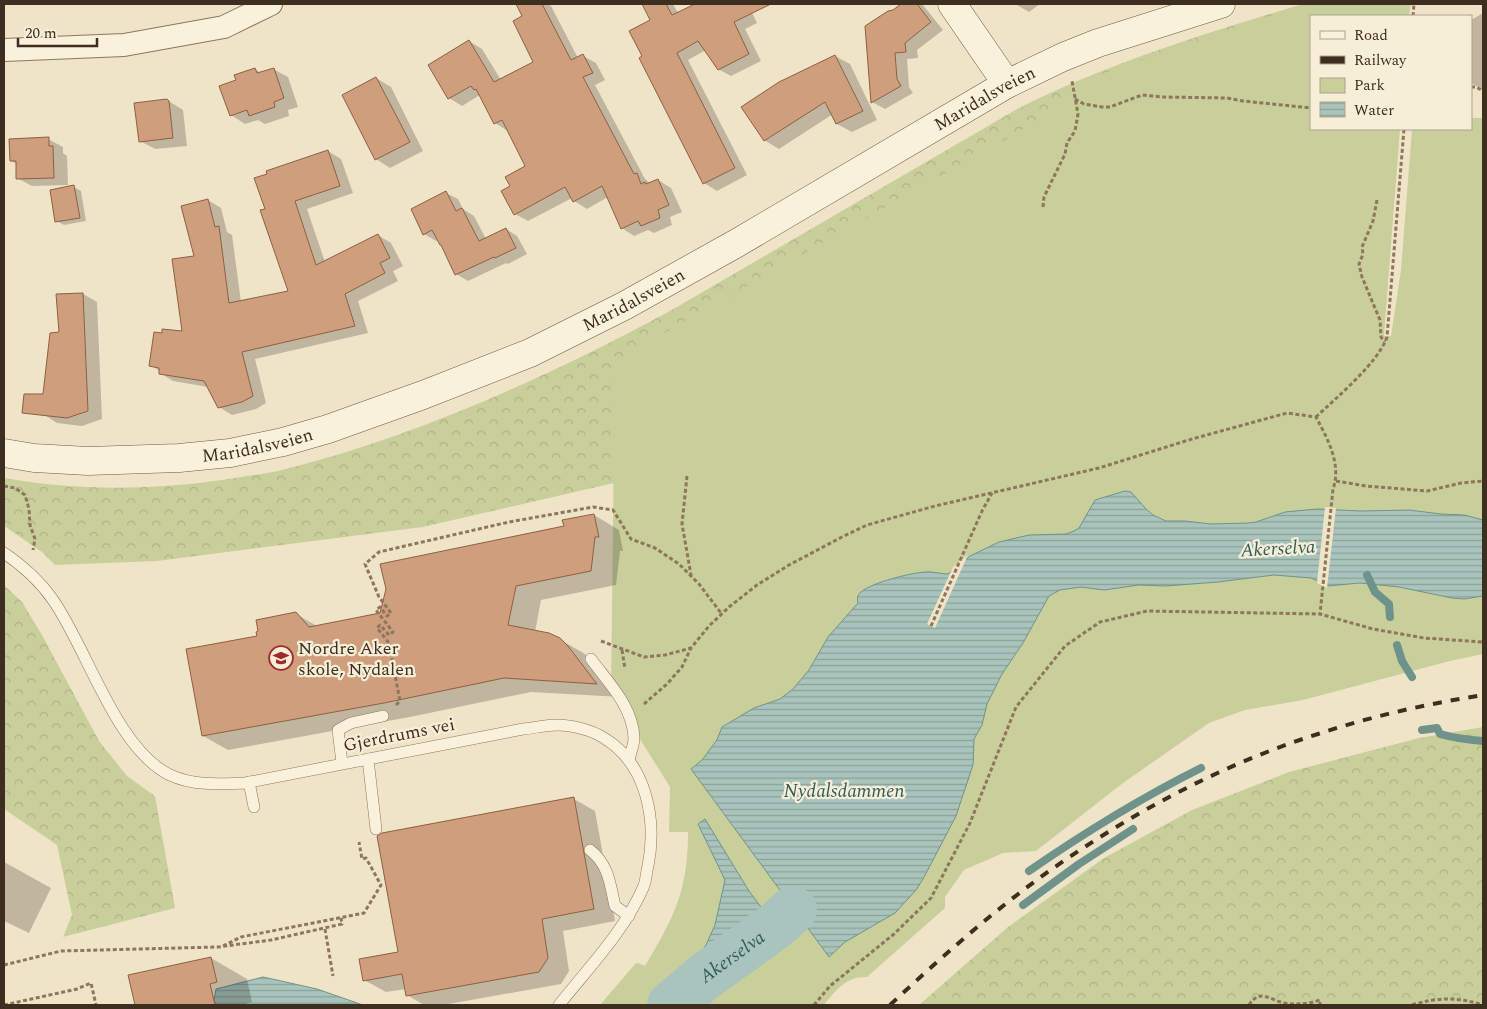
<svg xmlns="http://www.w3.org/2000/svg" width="1487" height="1009" font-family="Spectral,serif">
<defs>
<pattern id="forest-crowns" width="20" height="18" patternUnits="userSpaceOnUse" patternTransform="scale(1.25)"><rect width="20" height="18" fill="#c9cf9b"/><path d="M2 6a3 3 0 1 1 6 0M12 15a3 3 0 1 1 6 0" fill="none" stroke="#aeb285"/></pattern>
<pattern id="water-rules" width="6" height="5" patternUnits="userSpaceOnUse" patternTransform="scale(1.25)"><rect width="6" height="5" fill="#a9c4bc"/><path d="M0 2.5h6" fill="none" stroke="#8ba098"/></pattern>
</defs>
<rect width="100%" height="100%" fill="#f0e4c8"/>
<path fill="url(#forest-crowns)" d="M1303,4H1397L1311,16V129L618,482L423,527L157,561L55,565L42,552L4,526V478C82,492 163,490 241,477C255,475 269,473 282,470C417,436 548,377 670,311L1019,108C1109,63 1206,33 1303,4Z
M4,585L22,602L42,635L99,741L127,776L155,796L175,908L63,937L72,915L57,845L4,809Z
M1483,727V1005H919L1008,927L1104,858L1192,810L1289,772L1419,738Z"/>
<path fill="#c9cf9b" d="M1305,4H1411L1409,16H1311V129H1400L1384,336H1391L1401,270L1412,129H1471V118H1483V654L1450,661L1303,700L1245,710L1209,723L1123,783L1036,851L1003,853L964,870L945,897V908L867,977C847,976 836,990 824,1005H600L635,964L638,963L645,966C674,917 688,891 688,832H669L670,787L611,693L615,361L1022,130L1077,91L1088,79Z"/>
<path fill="url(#water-rules)" stroke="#6f938a" d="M1125,491L1131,492L1146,509L1153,515L1166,521H1185L1211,524L1248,523L1256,522L1285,512L1317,509L1361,511L1409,510L1441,514L1464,515L1483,520V596L1464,599L1452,598L1399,587L1360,583L1328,586L1311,578L1274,575L1218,582L1166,586L1139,585L1104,590L1081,587L1060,590L1049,596L1023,643L1002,674L987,704L982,725L974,739L973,765L956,816L923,879L916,890L895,913L845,942L829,957L691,769L702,760L717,740L722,727L754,708L780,699L793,689L809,670L828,637L858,603C857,599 857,595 861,592C871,583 910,573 925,572C932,571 940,574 948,574L970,556L999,542L1029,535L1066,534L1074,531L1079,528L1095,500Z
M705,819L749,891L778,930L774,940L775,945L767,959L752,971L728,987L697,1005H649L658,997L686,979L707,943L715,925L725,880L698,824Z
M263,977L317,989L363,1005H216L214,1000L216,989Z"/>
<path fill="#f0e4c8" d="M1325,507L1336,508L1327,588L1317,583Z
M968,555L935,628L927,624L953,567Z"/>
<path fill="#0003" d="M528,4H547L551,6L578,58L583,56L596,63L605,80L595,85L645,179L651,184L658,180L671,188L682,212L670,217L672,225L654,233L648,230L634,236L622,228L608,197L587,209L574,201L572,198L528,221L515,214L527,166L508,131L495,123L480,95L462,106L449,98L429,65L469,41L482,49L501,80L535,63L524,17L520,8Z
M643,4H673L678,13L698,4H748L757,23L745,29L761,61L731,76L718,69L706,50L688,60L747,175L717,191L704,183L641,58L644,57L652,21Z
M903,4L923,5L943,30L917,50L918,58L907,59L909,87L913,93L885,109L872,102L866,26Z
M1015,4H1040L1029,12Z
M1483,13V90L1471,83V20Z
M835,56L850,64L877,120L852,132L837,124L833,114L779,149L764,140Z
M255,69L261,73L273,69L288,77L298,107L288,110L289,116L265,124L258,120L245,124L231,115L238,81Z
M376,78L391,87L423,151L390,168L376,159Z
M167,100L183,110L187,146L155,149L140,141Z
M48,139L63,147V153L67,156L68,185L32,186L17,178V164L11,161Z
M328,151L341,159L353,193L307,209L325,262L378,235L391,243L403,266L393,271L398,281L358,301L368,333L255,359L266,403L256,409L232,415L219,407L208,387L173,381L160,373V371L150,365L183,333L196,257L208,200L221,208L227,232L232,235L241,302L289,291L267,209Z
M74,187L81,191L86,221L64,225L57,221Z
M446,193L458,199L463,209L474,216L486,239L506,229L517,236L527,254L508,264L506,263L468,281L456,274L438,240L436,241L424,234L412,210Z
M83,294L97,302L102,419L82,426L57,423L43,414L44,395L60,333Z
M594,515L619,530L623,551H620L616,585L541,600L535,632L559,639L585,654L594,662L621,697L531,692L410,717L228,750L203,736L259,637L296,614L317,626L382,614Z
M574,799L595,811L615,921L563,931L569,971L561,984L443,1005H424L407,995L406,989L386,992L364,980L399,953Z
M4,862L51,888L29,933L4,921Z
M211,958L247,979L252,1002L245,1004L246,1005H136L130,976Z"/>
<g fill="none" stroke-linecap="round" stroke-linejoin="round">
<path stroke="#6f938a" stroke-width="8" d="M1367,575L1375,592L1389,604L1390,617
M1397,645L1402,661L1412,677
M1422,730L1437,728L1440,734C1454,738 1468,740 1483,741
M1029,871C1084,833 1141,798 1201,768
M1023,905L1079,864L1133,829"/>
<path stroke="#a9c4bc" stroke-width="48" id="s1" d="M671,1005L704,977L775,926L793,910"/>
</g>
<path fill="#cf9f7d" stroke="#8d5f41" d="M516,4H542L571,60L583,54L593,73L583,77L634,174L637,173L641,184L645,182L646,184L658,179L669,205L658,210L660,218L641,226L638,221L621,229L602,186L573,202L565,187L514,215L501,191L510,186L505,177L525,166L502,120L494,124L476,89L474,90L471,86L448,99L428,65L469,40L494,82L533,62L513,21L522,16Z
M642,4H666L672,15L695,4H771L734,22L749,54L718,70L698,41L677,53L735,168L703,184L639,58L642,56L629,31L650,20Z
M901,4H917L931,22L905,43L906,52L895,53L897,79L901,86L871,103L865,26L888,11L893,10Z
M835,55L863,111L836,124L825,102L764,141L741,107L779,82Z
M255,68L257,73L274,68L284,98L274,102L275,107L249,116L247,110L230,116L219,86L236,80L234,75Z
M376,77L410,142L375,160L342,95Z
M167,99L169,101L173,138L139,142L134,103Z
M49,137V146H53L54,178L16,179V161H10L9,139Z
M328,150L340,186L295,201L316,265L378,234L390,258L380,263L385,273L345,294L355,326L242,352L253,396L242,402L218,408L204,381L159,374V368L149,366L154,332L162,333V329L182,331L172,259L194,256L181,206L208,199L215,227L219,226L229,303L288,291L260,210L265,209L254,178L267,174L266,171Z
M74,185L80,218L55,222L50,190Z
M446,191L456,211L462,208L479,241L506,228L516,248L495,258L494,257L455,275L441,245H440L432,230L423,235L411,209Z
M83,293L88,411L67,418L22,413L24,394H43L50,333L59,332L56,294Z
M594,514L599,537H595L591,571L516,586L508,625L549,633L560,638L568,646L597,684L504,678L384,703L202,736L186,649L257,636L256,632L258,631L256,620L296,612L309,627L380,613L386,589L380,564L564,526L562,520Z
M574,797L594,909L542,919L548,958L539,972L406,996L402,974L363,981L359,959L398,952L377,836L382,833Z
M211,957L217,982L210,984L215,1005H135L128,975Z"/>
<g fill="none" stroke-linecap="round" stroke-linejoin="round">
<g stroke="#8d765c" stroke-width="12">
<path id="lane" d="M4,553C23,566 40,581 53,600C87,648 116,749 170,775C194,786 219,784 245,783L523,729C534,728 546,725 557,725C571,725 592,730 604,738C647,764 657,820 648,866C646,873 646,882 643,888C623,933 589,967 559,1005
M591,659C608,682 633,707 634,738C634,745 630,754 629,761
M368,759L376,829
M342,763L338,730L351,723L383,716
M249,782L254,807
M590,850C609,865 610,884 615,906L629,916"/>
</g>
<g stroke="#8d765c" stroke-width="24">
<path id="street" d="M4,50L124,45L224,27L271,4"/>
</g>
<g stroke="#6f573f" stroke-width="29">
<g id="secondary">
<path d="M952,4L1007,84"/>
<path id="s2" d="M4,453L34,458L88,461L179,458L230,453L283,442L328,429L423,395L530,353L624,306L737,243L1007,84L1063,57L1098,43L1221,4"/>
</g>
</g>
<path stroke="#8d765c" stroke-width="3" stroke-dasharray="4 2.5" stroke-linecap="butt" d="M1413,16L1414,4
M1471,87H1476L1483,91
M1075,99L1084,104L1102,107H1110L1142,95L1163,97L1227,98L1243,101L1311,108
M1377,200L1373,221L1362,247L1363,254L1359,264L1362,277L1380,320L1381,337L1385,342
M1043,207L1044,197L1065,154L1067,143L1075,131L1078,114L1072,81
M1316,417C1337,397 1378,363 1387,337L1404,129
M687,476L682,524L691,575
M1336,481L1366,486L1427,491L1461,483L1483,481
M4,486L15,488L25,495L29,509L30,525L35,539L33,550
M931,626L982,511L992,493
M601,641L644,657L665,655L691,648
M622,650L625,669
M644,704L667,684L682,667L691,648L709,626L729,607L757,585L789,565L842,537L867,525L935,506L1099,468L1192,439L1287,413L1316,417C1327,438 1342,464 1333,489L1320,614
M396,705L400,701L389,643L377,628L380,625L389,635L393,632L376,610L380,607L387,616L391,613L379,597L365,564L379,552L509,522L593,507L613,510L631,539L655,548L679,564L699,584L721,613
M325,929L333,976
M223,946L241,937L364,913L381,885L366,858L362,859L359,842
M4,965L61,951L218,947L271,940L342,924L341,918
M4,1005L77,989L91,983L96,1005
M814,1005L830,986L894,934L931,898L970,823L1016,707L1065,646L1100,622L1147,611L1320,614L1373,629L1424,638L1483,642
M1249,1005C1260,988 1270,1000 1284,1003C1296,1005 1308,1004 1320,1000V1005
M1412,1005C1438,997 1458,997 1483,1005"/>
<use href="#lane" stroke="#faf1dc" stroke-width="11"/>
<use href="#street" stroke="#faf1dc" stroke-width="22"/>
<use href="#secondary" stroke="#faf1dc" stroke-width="28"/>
<path stroke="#3d2e20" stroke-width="4" stroke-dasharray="9 9" stroke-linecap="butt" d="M890,1005C946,953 1004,901 1068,858C1145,806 1229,762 1318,734C1372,716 1427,704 1483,695"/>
</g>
<defs>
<g id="school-ring" transform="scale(1.25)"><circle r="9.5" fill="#f7eed8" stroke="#9e2a2b" stroke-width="1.5"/><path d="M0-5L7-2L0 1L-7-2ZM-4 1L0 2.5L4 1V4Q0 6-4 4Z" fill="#9e2a2b"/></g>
</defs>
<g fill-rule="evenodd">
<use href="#school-ring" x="281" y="658"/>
</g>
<g text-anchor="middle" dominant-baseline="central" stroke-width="4.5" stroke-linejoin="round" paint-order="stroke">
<g font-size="18" fill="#3d2e20" stroke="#f7eed8">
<text stroke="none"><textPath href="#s2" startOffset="1065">Maridalsveien</textPath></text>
<text stroke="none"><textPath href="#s2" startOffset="660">Maridalsveien</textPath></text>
<text stroke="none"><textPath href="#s2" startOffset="255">Maridalsveien</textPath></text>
<text transform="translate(399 735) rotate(-11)">Gjerdrums vei</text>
</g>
<g font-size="18" fill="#3d2e20" stroke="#f7eed8" text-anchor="start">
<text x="298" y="648">Nordre Aker<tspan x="298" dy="21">skole, Nydalen</tspan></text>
</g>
<g font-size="19" font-style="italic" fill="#2f5d5a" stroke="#f7eed8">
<text transform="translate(1278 549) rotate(-3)">Akerselva</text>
<text x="844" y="791">Nydalsdammen</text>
<text stroke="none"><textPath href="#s1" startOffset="78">Akerselva</textPath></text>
</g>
</g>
<rect width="1487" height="1009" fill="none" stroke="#3d2e20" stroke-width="10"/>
<rect x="1310" y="15" width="162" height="115" fill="#f7eed8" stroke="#ada18e"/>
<rect x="1320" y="31" width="25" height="8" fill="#faf1dc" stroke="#ada18e"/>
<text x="1354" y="40" font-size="15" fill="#3d2e20">Road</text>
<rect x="1320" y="56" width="25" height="8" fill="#3d2e20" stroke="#ada18e"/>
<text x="1354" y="65" font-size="15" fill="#3d2e20">Railway</text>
<rect x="1320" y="78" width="25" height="15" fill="#c9cf9b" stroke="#ada18e"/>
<text x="1354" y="90" font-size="15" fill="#3d2e20">Park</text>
<rect x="1320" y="102" width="25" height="15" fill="url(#water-rules)" stroke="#ada18e"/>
<text x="1354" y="115" font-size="15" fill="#3d2e20">Water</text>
<path d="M18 38v8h79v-8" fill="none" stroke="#3d2e20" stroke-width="2.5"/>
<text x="25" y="38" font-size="15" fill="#3d2e20" stroke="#f7eed8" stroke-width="4" paint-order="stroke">20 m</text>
</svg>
